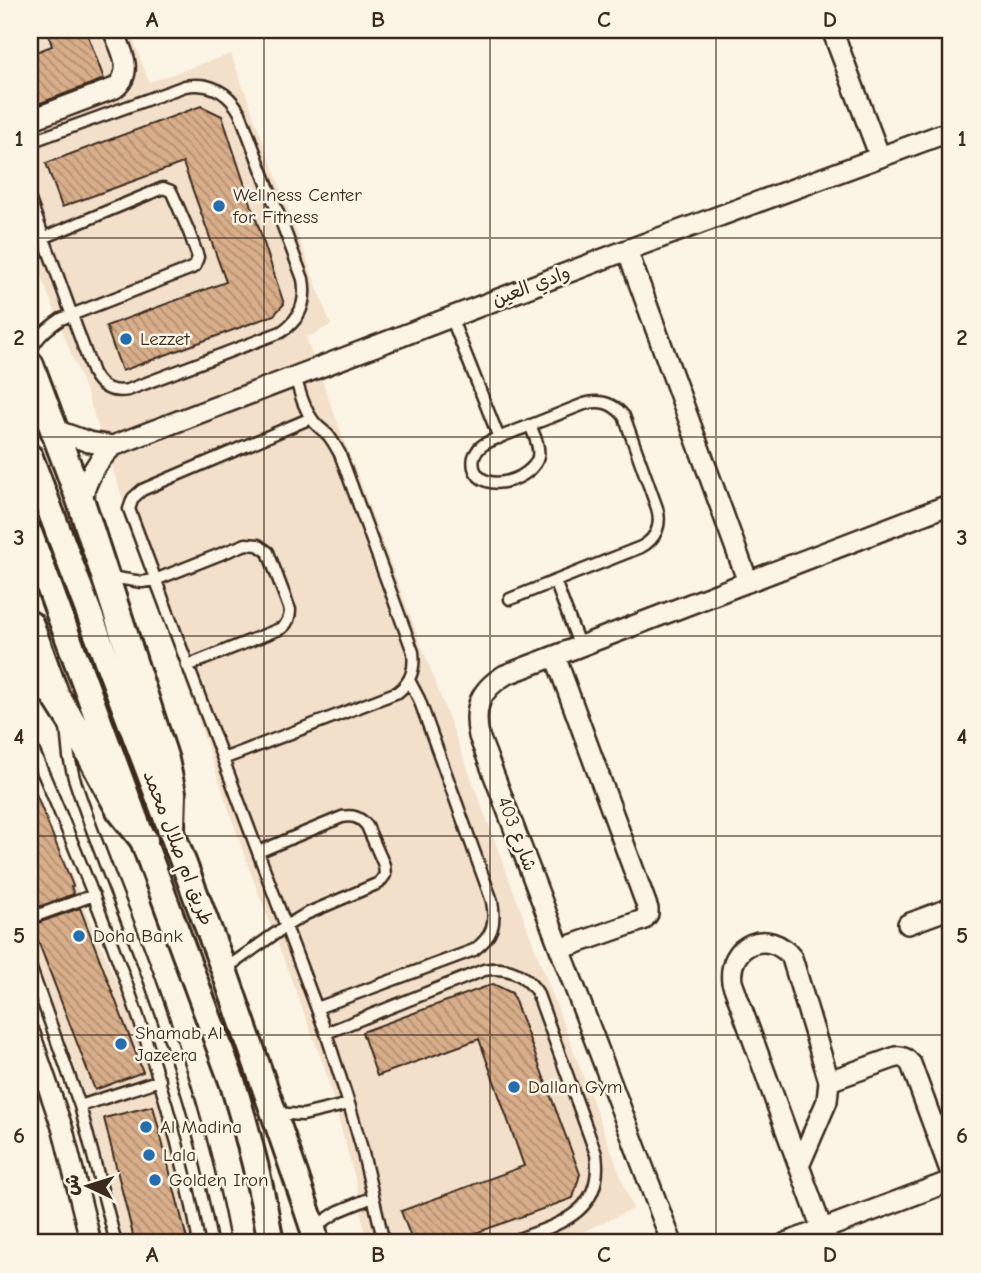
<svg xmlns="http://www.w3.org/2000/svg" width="981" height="1273" font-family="'Comic Neue','Playpen Sans Arabic',sans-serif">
<defs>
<pattern id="building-back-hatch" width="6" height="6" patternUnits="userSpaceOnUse" patternTransform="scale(1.75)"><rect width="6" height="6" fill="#d9ae8a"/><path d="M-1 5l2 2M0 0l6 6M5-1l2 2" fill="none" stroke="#b18e70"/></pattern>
</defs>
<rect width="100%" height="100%" fill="#fcf5e5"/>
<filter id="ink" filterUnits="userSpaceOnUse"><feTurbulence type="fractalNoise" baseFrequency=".0143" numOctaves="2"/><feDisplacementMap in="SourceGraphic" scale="14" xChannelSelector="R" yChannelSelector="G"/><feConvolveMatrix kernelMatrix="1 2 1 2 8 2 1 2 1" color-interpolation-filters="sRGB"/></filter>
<g filter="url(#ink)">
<path fill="#f2e0ca" d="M30,30H130L149,82L231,54L331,325L306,338L633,1209L558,1243H366L357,1186L324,1066L247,863L88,397L30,248Z
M30,777L153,1068L199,1243H125L85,1095L30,944Z"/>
<path fill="url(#building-back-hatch)" stroke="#3b2a1e" stroke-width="2" d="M47,30H86L104,79L30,107V54L52,46Z
M201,106L222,116L284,304L274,315L122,371L106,326L226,282L183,163L62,207L46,163Z
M30,779L73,886L71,887L74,894L30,910Z
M80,908L143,1072L95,1090L32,925Z
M493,984L512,993L580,1174L573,1198L448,1243H413L401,1211L524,1166L479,1039L377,1076L362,1032Z
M153,1106L188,1243H135L104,1118Z"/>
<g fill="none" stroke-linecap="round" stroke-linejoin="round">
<g stroke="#3b2a1e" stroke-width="15">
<path id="service" d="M30,142L185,86C209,82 228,91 240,113L303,279C307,302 300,320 281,332L128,390C112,393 101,388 93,373L30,200
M30,241L43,238L163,188L171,191L173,195L189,232L198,257L195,266L192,268L61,319C48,328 37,337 30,352
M451,317L499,438
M311,418L142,490L133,498L129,509L326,1033L349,1104L362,1149L384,1243
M110,577L142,582L155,580L246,544L258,545L268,552L290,610C290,618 288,623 282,628L187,666
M555,581L580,647
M510,599L641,547C656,539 662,525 657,508L624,416C613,403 601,399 584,404C561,413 537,423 513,432C504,436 492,439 483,445C480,447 478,449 476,453C473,457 473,463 474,468C483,496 533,479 538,457C540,446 534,435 530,425
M66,727L69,757L74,778C97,849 127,917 152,987C182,1070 208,1156 224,1243
M30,743C63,818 94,894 122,971C154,1060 183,1149 199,1243
M223,759L398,692C412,681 415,668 413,652L340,454C336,447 333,441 328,435C322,429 316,426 312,419C303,407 300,392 295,377
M30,918L94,895
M30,966L80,1106L116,1243
M225,969L286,926L306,914L379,883L385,875L384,865L367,826C360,817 353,815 342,817L258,852
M317,1008L474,950C493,936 496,924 492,901L419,699L409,680
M326,1033L484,970C506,966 524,973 537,992L596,1154C605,1216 553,1226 507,1243
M80,1106L160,1080
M275,1113L303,1115L349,1104
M313,1228L339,1211L373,1197"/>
</g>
<g stroke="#3b2a1e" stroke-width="24">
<path id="minor" d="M832,30L880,157
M30,120L115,88C135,72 121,49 113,30
M627,250L748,582
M55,430L89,442L113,446
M81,502C86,479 96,462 113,446L627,250L951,131
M555,656L648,909V914L643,920L560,949
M30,685L56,697
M908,924L951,908
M30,1034L63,1130L91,1243
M829,1081L896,1057C903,1056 907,1059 911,1064L951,1173
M799,1166L827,1101L829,1081L792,958C769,927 727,944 732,982L822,1229
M672,1243L479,736C473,707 480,690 505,675L951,504
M786,1243L951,1181"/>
</g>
<g stroke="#3b2a1e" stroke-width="30">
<path id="tertiary" d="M30,457L224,970L296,1177L313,1228L316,1243
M30,535L233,1084C249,1136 262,1189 271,1243"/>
</g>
<g stroke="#3b2a1e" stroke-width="32">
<path id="secondary" d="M30,365L81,502L165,760L172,793L171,829
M30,625L56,697L77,730L120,810L144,840"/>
</g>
<use href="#service" stroke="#fcf5e5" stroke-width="10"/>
<use href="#minor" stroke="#fcf5e5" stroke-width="19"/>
<use href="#tertiary" stroke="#fcf5e5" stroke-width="24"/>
<use href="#secondary" stroke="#fcf5e5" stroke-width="26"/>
</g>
</g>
<path fill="none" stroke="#3b2a1e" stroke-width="2" stroke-opacity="0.55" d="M264,30V1243M490,30V1243M716,30V1243M30,238H951M30,437H951M30,636H951M30,836H951M30,1035H951"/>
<g fill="#1f6fb2" stroke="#fcf5e5" stroke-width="2.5">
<circle cx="219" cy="206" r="7"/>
<circle cx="126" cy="339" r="7"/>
<circle cx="79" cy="936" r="7"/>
<circle cx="121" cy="1044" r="7"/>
<circle cx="514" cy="1087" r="7"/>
<circle cx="146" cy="1127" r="7"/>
<circle cx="149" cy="1155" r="7"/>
<circle cx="155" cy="1180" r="7"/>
</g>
<g text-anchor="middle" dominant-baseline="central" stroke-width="5" stroke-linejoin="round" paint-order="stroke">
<g font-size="19" fill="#3b2a1e" stroke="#fcf5e5" text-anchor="start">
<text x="233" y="195">Wellness Center<tspan x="233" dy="22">for Fitness</tspan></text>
<text x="140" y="339">Lezzet</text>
<text x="93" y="936">Doha Bank</text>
<text x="135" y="1033">Shamab Al<tspan x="135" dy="22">Jazeera</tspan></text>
<text x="528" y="1087">Dallan Gym</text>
<text x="160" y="1127">Al Madina</text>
<text x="163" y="1155">Lala</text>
<text x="169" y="1180">Golden Iron</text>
</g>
<g font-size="19" fill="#3b2a1e" stroke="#fcf5e5">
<text transform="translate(531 286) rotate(-21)">وادي العين</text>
<text transform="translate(517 834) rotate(69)">شارع 403</text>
<text transform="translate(178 848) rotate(69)">طريق ام صلال محمد</text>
</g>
</g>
<rect width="981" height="1273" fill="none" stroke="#fcf5e5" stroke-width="77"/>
<g transform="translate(88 1186) rotate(274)" stroke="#fcf5e5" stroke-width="5" paint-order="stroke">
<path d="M0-5L12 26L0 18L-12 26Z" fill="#3b2a1e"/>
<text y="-10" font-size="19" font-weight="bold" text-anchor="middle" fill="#3b2a1e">ش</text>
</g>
<rect x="38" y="38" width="904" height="1196" fill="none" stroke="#3b2a1e" stroke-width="2.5"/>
<g font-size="23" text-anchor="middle" font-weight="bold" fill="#3b2a1e">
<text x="152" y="27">A</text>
<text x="378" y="27">B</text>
<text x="604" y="27">C</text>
<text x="830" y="27">D</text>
<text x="19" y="146">1</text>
<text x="962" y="146">1</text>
<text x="19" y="345">2</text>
<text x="962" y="345">2</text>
<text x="19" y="545">3</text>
<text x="962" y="545">3</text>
<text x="19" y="744">4</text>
<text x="962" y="744">4</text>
<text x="19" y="943">5</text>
<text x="962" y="943">5</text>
<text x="19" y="1143">6</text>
<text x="962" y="1143">6</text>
<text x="152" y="1262">A</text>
<text x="378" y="1262">B</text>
<text x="604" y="1262">C</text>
<text x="830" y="1262">D</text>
</g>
</svg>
